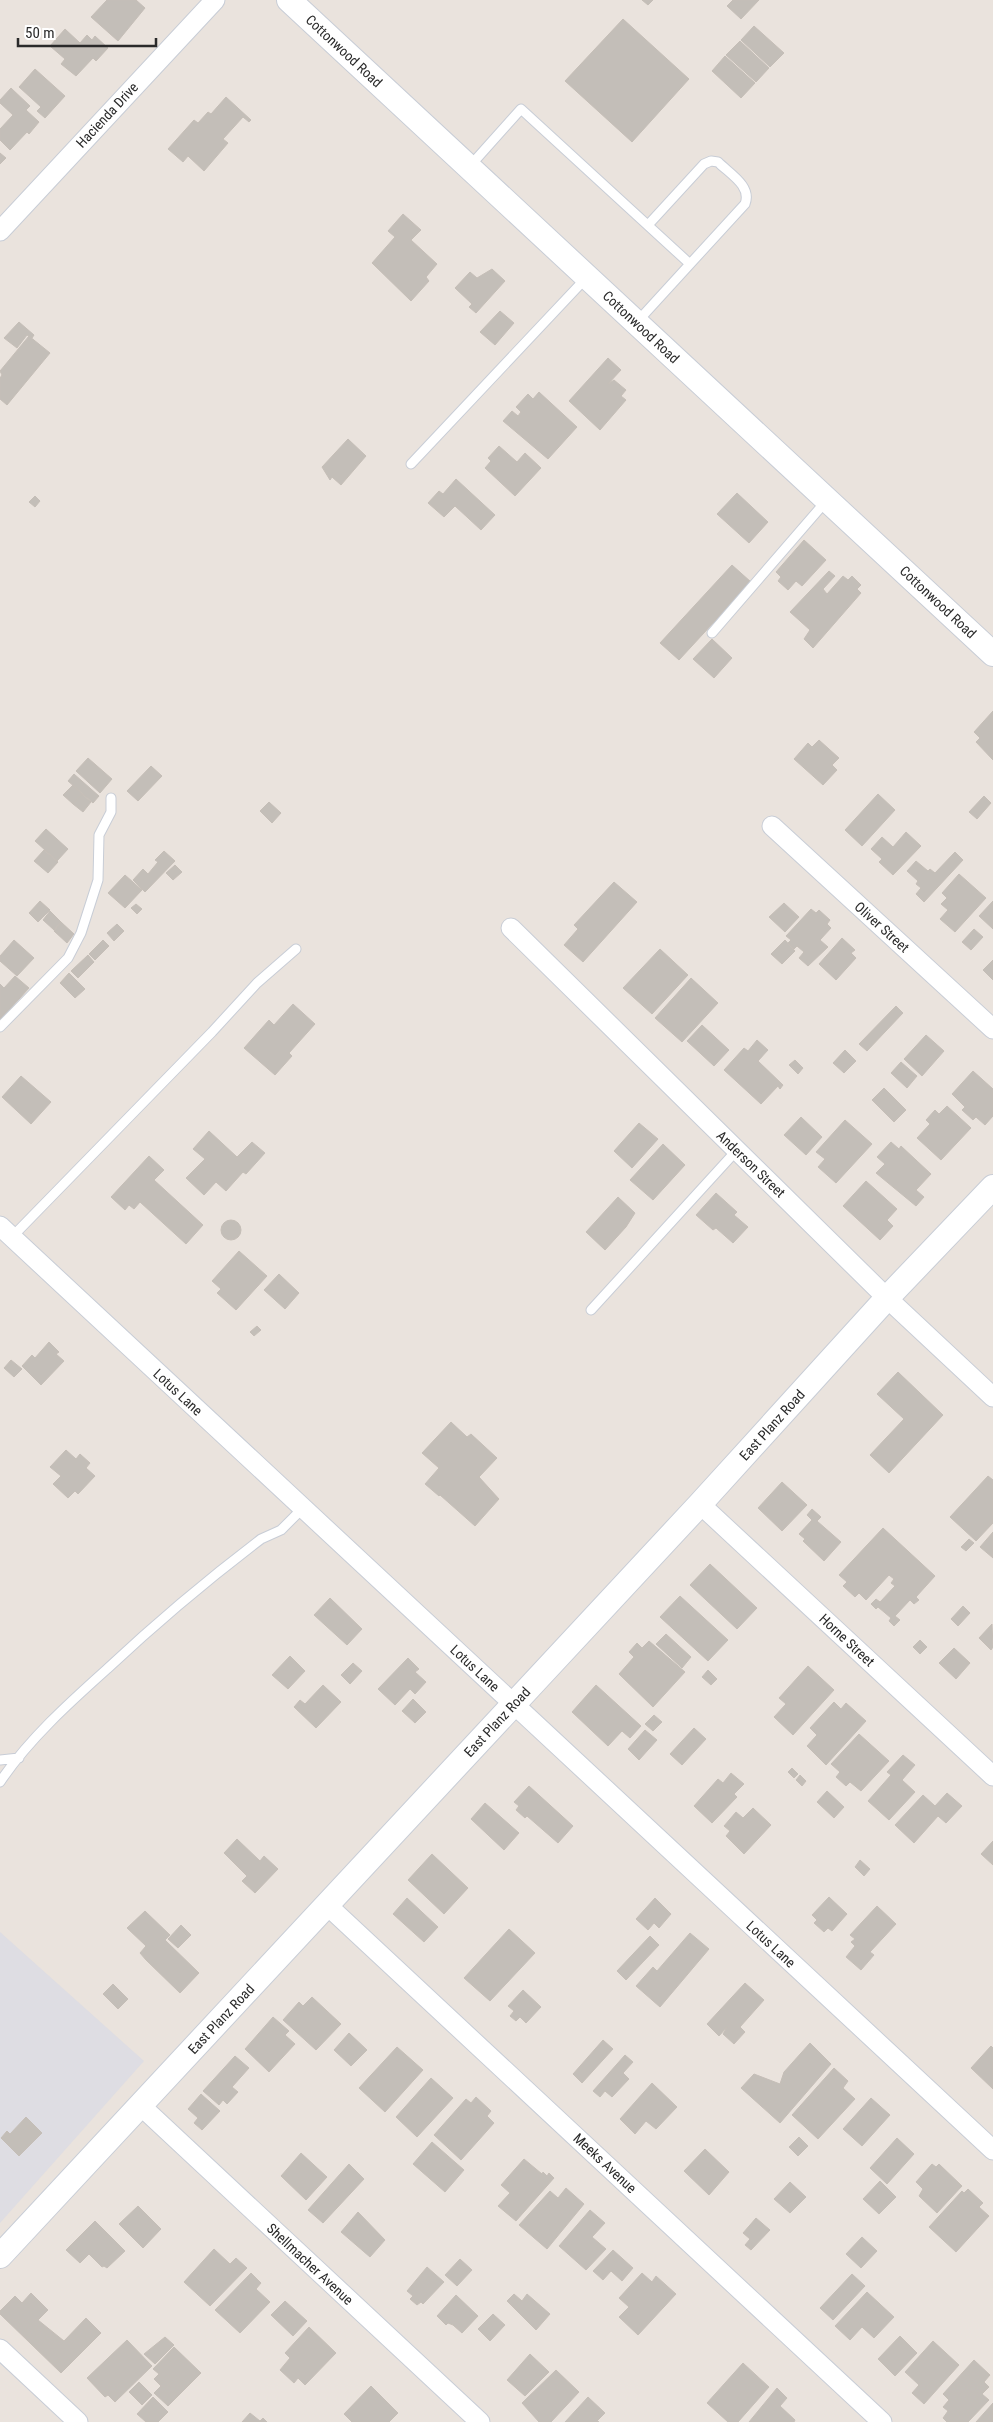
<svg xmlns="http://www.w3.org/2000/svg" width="993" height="2422" font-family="'Roboto Condensed',sans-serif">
<rect width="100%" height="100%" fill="#eae3dd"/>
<path fill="#dedde3" d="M0,1932L144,2061L0,2223Z"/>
<path fill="#c3beb8" stroke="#c5beb7" d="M107,0H136L145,8L118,41L91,17Z
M642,0H653L648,5Z
M733,0H759L741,19L727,6Z
M623,19L689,79L632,142L565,81Z
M754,26L784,53L770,67L741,40Z
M65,29L80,43L87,35L92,40L95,36L108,48L96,61L93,58L76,76L61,64L65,59L50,46Z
M740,41L769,68L756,82L726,55Z
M725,56L755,83L741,98L712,71Z
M35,69L65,96L45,118L37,111L41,107L19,87Z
M11,88L30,106L26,110L39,122L29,134L27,132L10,150L0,140V129L13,115L0,103V100Z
M226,97L251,120L249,122L243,117L223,139L228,143L204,171L188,156L183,162L168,149L194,120L198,123L208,112L211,114Z
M0,153L6,158L0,164Z
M403,214L421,230L411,240L437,264L426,277L429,281L411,301L372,263L395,237L388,231Z
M492,269L505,281L476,313L469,307L472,304L455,288L470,272L477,278Z
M500,311L514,323L495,345L480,332Z
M19,322L34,335L32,338L27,335L17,348L4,338Z
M29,336L50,353L7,405L0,399V378L2,375L0,371Z
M608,358L621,370L608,384L614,380L626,390L621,396L626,400L600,430L569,401Z
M539,392L577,427L548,459L503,421L512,411L518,416L521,412L516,407L528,394L533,399Z
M348,439L366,456L341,485L332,477L330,480L322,467Z
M499,446L517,462L525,453L541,468L515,496L485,468L491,461L488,458Z
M456,479L495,515L481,530L455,506L444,517L428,503L439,491L443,494Z
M737,493L768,522L749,543L717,514Z
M35,496L40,501L35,507L29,502Z
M804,540L826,560L802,586L796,581L788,590L778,581L781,577L776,572Z
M732,565L751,582L679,660L660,643Z
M829,571L835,576L823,589L827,594L843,576L848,580L852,576L861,585L857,589L861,593L813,648L804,639L810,630L790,612Z
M712,639L732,658L714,678L693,659Z
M993,711V760L976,742L980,738L974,732Z
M819,740L839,758L832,765L837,770L823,785L794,759L808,743L812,747Z
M88,758L112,779L100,793L76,771Z
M151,766L162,776L138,801L127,791Z
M74,774L99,796L93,803L68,781Z
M73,785L82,794L73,804L63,795Z
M82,794L91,802L83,812L73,804Z
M878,794L895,810L862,846L845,830Z
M984,796L991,803L977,819L969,812Z
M269,802L281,813L272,823L260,811Z
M46,829L68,849L57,861L35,841Z
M906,832L921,846L893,875L879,862L882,859L871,849L882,837L893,847Z
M44,850L58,862L48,873L34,861Z
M164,851L175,861L145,892L133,880L143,869L148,874L158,862L155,860Z
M955,852L963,860L924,902L916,894L921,888L916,884L918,881L907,871L916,861L928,871L930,869L935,873Z
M175,865L182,872L173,880L166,873Z
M959,874L986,898L955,932L940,919L948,910L941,904L947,898L942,893Z
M125,875L142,890L125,908L108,893Z
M614,882L637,902L583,962L564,945L578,929L574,925Z
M40,901L50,910L38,922L29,913Z
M993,901V929L979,916Z
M784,903L799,917L785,932L769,917Z
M136,904L142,909L137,914L131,908Z
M811,909L816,913L819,910L830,920L827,924L831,928L820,940L828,947L808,966L799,958L804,952L797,946L794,949L788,943L791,940L786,936Z
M50,911L61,922L54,930L43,920Z
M61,922L74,934L67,943L54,931Z
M117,924L124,931L114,941L107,933Z
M974,929L983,937L971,950L962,942Z
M842,938L855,950L851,953L856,958L836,980L819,964Z
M14,940L34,958L17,976L0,961V956Z
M103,940L109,946L95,960L89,954Z
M785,940L795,951L782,964L771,954Z
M660,949L688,975L652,1014L623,988Z
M88,955L94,962L78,978L71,971Z
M993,960V980L983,970Z
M69,973L85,989L75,998L60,983Z
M15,976L29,988L0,1020V984L4,988Z
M691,978L718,1003L682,1042L655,1018Z
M293,1004L315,1024L289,1053L292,1056L275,1075L244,1048L269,1020L274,1025Z
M896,1006L903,1013L867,1051L859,1044Z
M702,1025L729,1050L714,1066L687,1041Z
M926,1035L944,1051L922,1076L904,1059Z
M757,1040L768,1050L758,1061L783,1085L780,1089L778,1086L761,1104L724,1070L744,1048L748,1051Z
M845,1050L856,1061L844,1073L833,1063Z
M795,1060L803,1068L798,1074L789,1065Z
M901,1062L917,1076L907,1088L891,1073Z
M973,1071L993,1089V1116L985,1125L976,1117L973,1120L962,1110L965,1107L952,1094Z
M21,1076L51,1102L31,1124L2,1097Z
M884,1088L906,1110L894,1122L872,1100Z
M947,1106L971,1128L941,1160L917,1138L930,1124L926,1120L935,1110L939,1114Z
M801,1117L822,1137L806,1155L784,1135Z
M845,1120L872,1144L836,1183L818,1167L825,1159L816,1152Z
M639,1123L658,1139L632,1168L614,1151Z
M209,1131L237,1157L252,1142L265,1153L246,1174L243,1172L226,1191L216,1182L204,1195L186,1178L205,1159L193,1149Z
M891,1142L899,1149L901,1146L931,1174L916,1190L924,1197L916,1206L876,1173L885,1164L877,1157Z
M663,1144L685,1165L653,1200L630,1180Z
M149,1156L164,1170L154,1180L203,1225L186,1244L140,1202L134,1209L129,1205L125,1210L111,1197Z
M866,1181L897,1209L887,1220L893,1226L880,1240L843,1206Z
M716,1193L737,1212L734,1215L748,1227L733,1243L716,1228L713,1230L696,1215Z
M618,1197L635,1213L626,1227L605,1250L586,1232Z
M221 1230a10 10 0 1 1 20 0a10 10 0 1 1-20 0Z
M239,1251L267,1276L236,1310L217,1293L221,1289L212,1281Z
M279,1274L299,1293L285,1309L264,1290Z
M257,1326L261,1330L254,1336L250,1332Z
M49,1342L59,1352L56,1354L64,1361L41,1385L22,1366L32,1355L35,1358Z
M11,1360L22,1369L14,1377L4,1368Z
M898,1372L943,1415L889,1473L870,1455L904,1419L877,1394Z
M451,1422L467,1437L471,1434L497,1458L479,1477L499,1499L475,1526L440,1495L439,1496L425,1484L439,1468L422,1453Z
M66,1450L76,1459L80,1454L90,1463L86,1468L95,1476L78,1494L75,1491L68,1498L53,1484L61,1476L50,1467Z
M988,1476L993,1480V1523L976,1541L950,1517Z
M782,1482L807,1505L782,1531L758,1508Z
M812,1509L821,1517L817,1521L841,1542L824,1561L803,1541L805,1539L799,1534L812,1520L807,1515Z
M883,1528L935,1576L916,1597L919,1600L914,1604L910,1600L895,1616L900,1620L894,1626L889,1621L891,1618L878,1607L876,1609L871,1604L876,1599L880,1602L895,1586L891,1583L894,1579L889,1575L866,1600L859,1593L855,1597L843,1586L847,1582L839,1575Z
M993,1532V1558L980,1547Z
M969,1539L974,1543L966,1551L961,1547Z
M710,1564L757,1608L737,1629L690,1585Z
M680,1596L728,1640L708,1661L660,1617Z
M330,1598L362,1629L347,1645L314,1615Z
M963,1606L970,1613L958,1626L951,1619Z
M992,1624L993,1647L991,1650L979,1638Z
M666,1634L691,1657L682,1668L656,1644Z
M920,1640L927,1647L920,1654L913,1647Z
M649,1641L685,1672L653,1707L619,1674L634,1657L629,1652L637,1643L642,1648Z
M954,1648L970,1663L956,1679L939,1663Z
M290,1656L305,1671L288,1689L272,1675Z
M408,1658L419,1669L415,1672L426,1682L415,1694L410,1689L395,1705L378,1689Z
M353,1663L362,1671L350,1684L341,1675Z
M808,1666L834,1690L793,1735L774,1717L786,1704L779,1698Z
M708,1670L717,1679L711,1685L702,1677Z
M323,1685L341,1702L316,1728L294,1707L300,1700L305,1704Z
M596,1685L641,1726L630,1738L622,1731L608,1746L572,1712Z
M413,1699L426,1712L415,1723L402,1711Z
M834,1702L841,1709L846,1703L866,1721L826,1765L807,1746L817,1735L810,1728Z
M654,1715L662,1722L653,1731L645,1724Z
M694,1728L706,1739L682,1765L670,1754Z
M645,1730L657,1740L639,1760L628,1749Z
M859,1734L889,1761L861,1791L850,1782L846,1786L836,1777L840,1772L831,1764Z
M903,1755L915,1765L902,1780L915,1792L889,1820L868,1801L891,1775L887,1772Z
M792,1768L798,1774L794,1778L788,1772Z
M731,1773L744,1784L734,1794L737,1797L712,1823L694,1806L718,1779L723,1783Z
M800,1775L806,1781L802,1786L796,1780Z
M529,1786L573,1826L558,1843L527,1816L525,1818L516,1810L519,1806L514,1802Z
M827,1791L844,1807L834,1818L817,1802Z
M947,1793L962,1806L946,1823L938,1816L914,1843L895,1825L923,1795L935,1806Z
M485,1803L519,1833L504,1850L471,1819Z
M753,1808L771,1825L744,1854L726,1836L730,1831L724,1826L736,1812L743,1818Z
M237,1839L260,1861L264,1856L278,1869L255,1893L242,1881L247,1876L224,1853Z
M993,1841V1865L981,1854Z
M432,1854L468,1888L444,1914L408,1880Z
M860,1860L870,1869L864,1876L855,1867Z
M829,1897L847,1914L832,1931L828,1928L824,1932L814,1923L817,1920L812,1915Z
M407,1898L438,1927L424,1942L393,1914Z
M655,1898L671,1914L659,1928L654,1923L648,1930L636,1919Z
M877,1906L896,1924L870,1952L874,1955L861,1970L846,1957L855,1946L851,1942L855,1939L850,1935Z
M145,1911L170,1935L165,1940L199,1973L180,1993L146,1960L140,1953L146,1946L127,1928Z
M181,1925L191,1935L178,1948L168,1939Z
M509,1929L535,1953L490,2001L464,1978Z
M690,1933L709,1949L660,2007L636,1986L653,1967L657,1971Z
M650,1936L659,1945L626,1980L617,1971Z
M745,1983L764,2000L740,2027L745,2032L734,2044L723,2034L727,2027L719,2036L707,2024Z
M113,1984L128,1999L118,2009L103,1994Z
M523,1990L541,2007L526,2023L520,2017L516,2021L510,2016L514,2011L508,2006Z
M312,1997L341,2024L316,2050L283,2020L299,2002L303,2006Z
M273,2017L289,2031L285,2035L295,2044L269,2072L245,2049Z
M349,2033L367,2050L351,2066L334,2050Z
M603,2040L613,2049L582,2083L573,2074Z
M810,2043L831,2064L780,2123L741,2088L754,2074L780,2084L784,2072Z
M991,2046L993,2048V2089L971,2068Z
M397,2047L423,2070L385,2112L359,2088Z
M625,2055L633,2062L623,2073L629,2079L612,2097L605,2091L600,2097L593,2091Z
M235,2056L249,2068L232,2087L238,2092L227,2104L223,2100L219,2105L203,2091Z
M834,2068L848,2081L843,2088L855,2099L818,2139L792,2115Z
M431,2078L453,2098L417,2137L396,2117Z
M652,2083L677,2107L656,2129L646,2121L635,2134L620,2119Z
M201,2094L220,2111L202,2130L194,2123L198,2118L188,2109Z
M476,2097L491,2111L487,2116L494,2123L461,2160L434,2135L466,2099L471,2103Z
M871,2098L890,2115L862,2146L843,2129Z
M26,2117L42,2133L19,2156L1,2138L7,2131L10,2134Z
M799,2137L808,2146L798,2156L789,2147Z
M897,2138L914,2154L887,2184L870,2168Z
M432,2142L464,2170L445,2192L413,2164Z
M705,2149L729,2172L709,2195L684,2171Z
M301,2153L327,2177L306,2200L281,2176Z
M524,2159L542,2174L543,2172L547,2176L549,2173L554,2178L516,2221L498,2206L510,2193L501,2185Z
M349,2164L364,2179L323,2223L308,2210Z
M932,2164L936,2167L939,2164L962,2186L937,2213L919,2196L923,2189L916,2182Z
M880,2181L896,2197L879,2214L863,2199Z
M790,2182L806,2197L790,2213L774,2199Z
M566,2188L584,2204L547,2249L519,2225L550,2191L558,2198Z
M968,2189L983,2203L979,2207L989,2216L956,2252L929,2227L962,2191L964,2193Z
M138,2206L161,2229L143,2248L119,2224Z
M590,2210L605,2223L592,2237L606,2249L586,2270L559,2246Z
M358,2212L385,2240L370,2257L341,2232Z
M756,2218L770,2230L751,2250L745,2245L750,2239L743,2233Z
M95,2221L125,2251L107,2268L104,2266L102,2267L89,2254L80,2263L66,2250Z
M862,2237L877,2251L861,2268L846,2254Z
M214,2249L230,2264L236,2258L247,2268L210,2306L184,2282Z
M613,2250L633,2268L622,2281L611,2271L603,2280L593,2271Z
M460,2259L472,2270L457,2286L445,2275Z
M427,2267L444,2282L423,2304L421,2302L417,2305L410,2299L413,2296L407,2291Z
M251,2273L261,2283L256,2289L270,2302L240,2333L215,2310Z
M642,2273L652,2282L656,2276L676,2294L638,2335L619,2317L629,2307L619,2298Z
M852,2274L865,2286L833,2320L820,2308Z
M867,2292L894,2317L874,2338L862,2327L850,2340L835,2326Z
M31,2293L48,2310L38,2320L64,2341L86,2318L101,2333L61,2373L0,2314V2311L15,2296L22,2303Z
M514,2294L522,2301L527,2294L550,2314L536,2330L507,2301Z
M456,2295L478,2316L462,2333L453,2325L448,2323L446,2325L437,2316Z
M285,2301L307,2321L293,2336L271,2315Z
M493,2314L505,2325L490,2341L478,2329Z
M309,2327L336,2353L305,2385L298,2378L294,2383L280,2370L290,2358L285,2353Z
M900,2336L917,2353L895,2376L878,2359Z
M165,2337L174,2345L155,2364L144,2354Z
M127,2340L152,2366L115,2402L108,2395L105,2397L87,2378Z
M933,2341L959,2365L924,2404L912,2393L919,2385L905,2372Z
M174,2347L201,2373L168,2406L154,2393L161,2386L154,2379L159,2374L153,2369Z
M530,2354L549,2372L525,2396L507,2380Z
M974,2360L990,2375L984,2382L989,2387L982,2394L989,2400L968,2422H947L943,2418L948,2411L943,2407L949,2400L943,2394Z
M743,2363L769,2387L738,2422H728L707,2403Z
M556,2370L579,2392L551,2422H539L522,2403Z
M139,2382L152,2395L142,2405L129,2392Z
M371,2386L398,2413L389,2422H352L344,2414Z
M777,2388L787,2398L780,2406L795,2420L794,2422H749Z
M153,2397L168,2412L158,2422H146L137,2414Z
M588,2397L605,2413L597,2421L599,2422H565Z
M993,2403V2422H976Z
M250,2413L260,2421L263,2418L267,2422H242Z"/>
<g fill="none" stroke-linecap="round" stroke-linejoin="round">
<g stroke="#c8cdd6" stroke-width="11">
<path id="service" d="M470,166L521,109L690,264L637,322
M648,225L704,164L711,161L718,162C730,174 752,186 745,204L690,264
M411,464L587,277
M712,633L827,500
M0,1027L68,958L81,933L98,880L99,835L111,812V798
M12,1237L212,1032L257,983L296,949
M591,1310L737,1150
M0,1760L19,1758
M0,1782C28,1740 69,1703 107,1669C156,1623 207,1580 261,1539L281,1530L303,1508"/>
</g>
<g stroke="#c8cdd6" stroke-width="21">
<path id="minor" d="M0,231L215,0
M772,826L993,1029
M511,928L887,1298L993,1397
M0,1226L993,2150
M700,1504L993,1776
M327,1905L882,2422
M140,2105L480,2422
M0,2349L78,2422"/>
</g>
<g stroke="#c8cdd6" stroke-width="26">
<path id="tertiary" d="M289,0L993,654
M0,2256L700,1504L887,1298L993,1187"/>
</g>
<use href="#service" stroke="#fff" stroke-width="9"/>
<use href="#minor" stroke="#fff" stroke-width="19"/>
<use href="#tertiary" stroke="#fff" stroke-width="24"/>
</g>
<g text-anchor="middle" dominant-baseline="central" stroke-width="4.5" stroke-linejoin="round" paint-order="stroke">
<g font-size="14" fill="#2a2a2a" stroke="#fff">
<text transform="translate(344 51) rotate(43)">Cottonwood Road</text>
<text transform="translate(107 115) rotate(-47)">Hacienda Drive</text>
<text transform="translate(641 327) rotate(43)">Cottonwood Road</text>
<text transform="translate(938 602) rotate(43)">Cottonwood Road</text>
<text transform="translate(882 927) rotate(42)">Oliver Street</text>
<text transform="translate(751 1164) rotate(44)">Anderson Street</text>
<text transform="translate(178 1392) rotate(43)">Lotus Lane</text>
<text transform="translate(772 1425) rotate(-48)">East Planz Road</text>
<text transform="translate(847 1640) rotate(43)">Horne Street</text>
<text transform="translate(475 1668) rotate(43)">Lotus Lane</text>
<text transform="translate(497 1722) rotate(-47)">East Planz Road</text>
<text transform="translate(771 1944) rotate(43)">Lotus Lane</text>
<text transform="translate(221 2019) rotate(-47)">East Planz Road</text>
<text transform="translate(605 2163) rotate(43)">Meeks Avenue</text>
<text transform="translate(310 2264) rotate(43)">Shellmacher Avenue</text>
</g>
</g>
<path d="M18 38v8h138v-8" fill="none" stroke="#2a2a2a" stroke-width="2.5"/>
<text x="25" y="38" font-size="15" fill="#2a2a2a" stroke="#ffffff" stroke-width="4" paint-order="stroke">50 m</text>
</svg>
